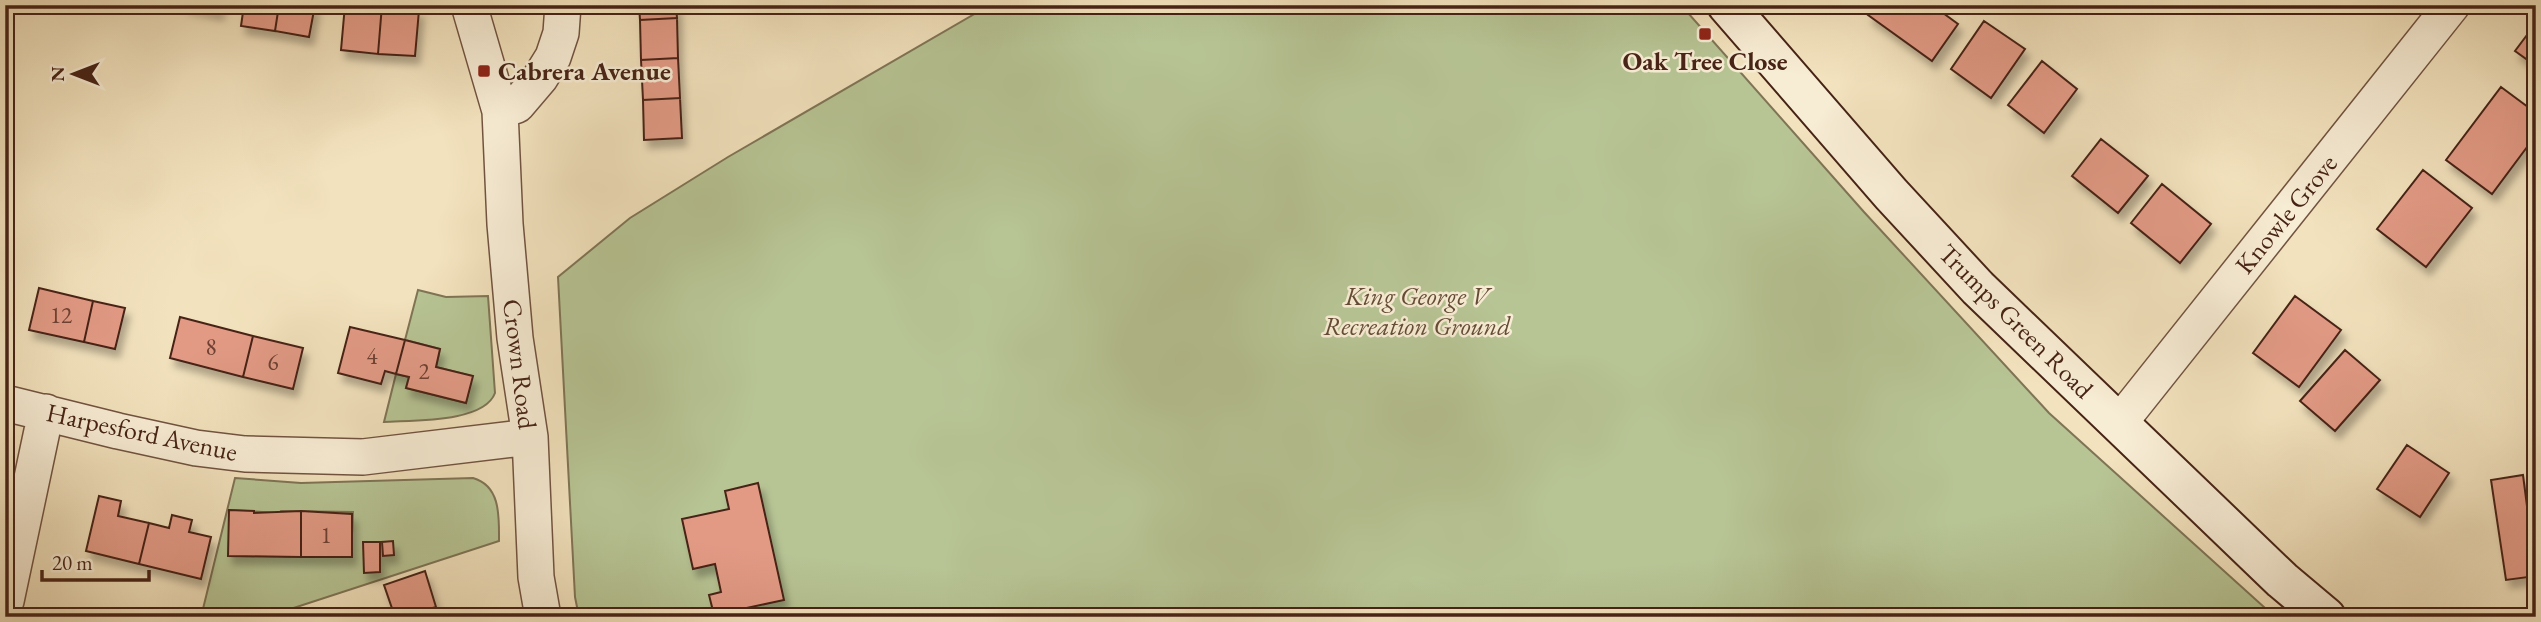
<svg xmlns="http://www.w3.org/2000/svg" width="2541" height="622" font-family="'EB Garamond',serif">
<defs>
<filter id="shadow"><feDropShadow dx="4.5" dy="8" stdDeviation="3.5" flood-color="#0004"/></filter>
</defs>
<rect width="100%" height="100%" fill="#f2e2bd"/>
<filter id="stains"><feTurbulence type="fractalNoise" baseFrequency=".00286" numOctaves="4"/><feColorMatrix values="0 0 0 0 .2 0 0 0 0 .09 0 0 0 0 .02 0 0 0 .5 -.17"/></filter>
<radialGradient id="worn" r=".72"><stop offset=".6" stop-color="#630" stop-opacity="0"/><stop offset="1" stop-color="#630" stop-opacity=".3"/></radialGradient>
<path fill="#b7c494" stroke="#7f7455" stroke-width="2" fill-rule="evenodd" d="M990,5H1681L1864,212L2049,413L2275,617H579L575,597L558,277L630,218L728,157Z
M418,290L446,297L488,296L495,393C484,423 412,420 384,422L396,374L409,377L406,388L466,403L472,376L436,367L440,349L405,340Z
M5,443L12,463L5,499Z
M235,478L301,483L473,478C501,486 499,517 499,541L266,617H201ZM229,510L280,513L281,511L353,512L351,557L229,556Z"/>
<path fill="#e29a85" stroke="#472316" stroke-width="2" filter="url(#shadow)" d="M183,5H220L219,12Z
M244,5H279L275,31L241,26Z
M279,5H315L309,37L275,31Z
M345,5H382L378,54L341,50Z
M382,5L419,10L415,56L378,54Z
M639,5H676L677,18L640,20Z
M1875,5H1932L1958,24L1932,61L1868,15Z
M677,18L678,58L641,60L640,20Z
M1984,21L2025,49L1991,98L1951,69Z
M2536,23V66L2515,51Z
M678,58L680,98L643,100L641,60Z
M2042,61L2077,89L2044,133L2008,105Z
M2501,87L2536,113V135L2492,194L2446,160Z
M680,98L682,138L644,140L643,100Z
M2101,139L2148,176L2118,213L2072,176Z
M2423,170L2472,208L2426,267L2377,229Z
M2162,184L2211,224L2180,263L2131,223Z
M39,288L93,301L84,342L29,330Z
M2295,296L2341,330L2299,387L2253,353Z
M93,301L125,308L115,349L84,342Z
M180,317L253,336L243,377L170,358Z
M350,327L405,340L396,374L385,371L381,384L338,373Z
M253,336L303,348L293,389L243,377Z
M405,340L440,349L436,367L473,376L466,403L406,388L409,377L396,374Z
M2345,350L2380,380L2335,431L2300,401Z
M2407,445L2449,473L2420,517L2377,489Z
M2523,475L2536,576L2506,580L2491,480Z
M758,483L784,600L714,615L709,595L721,592L715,564L693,569L682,519L729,509L725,491Z
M99,496L121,501L118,516L149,523L139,564L86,551Z
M229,510L254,511V513L301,511V557L228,556Z
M301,511L352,514V557H301Z
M172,515L192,520L189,532L211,537L201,579L139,564L149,523L169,528Z
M393,541L394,555L383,556L382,542Z
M363,542H380V572L364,573Z
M425,571L436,607L404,617H395L384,585Z"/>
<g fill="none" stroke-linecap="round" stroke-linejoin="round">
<g stroke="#725340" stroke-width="38">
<path id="street" d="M469,5L500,111L505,224L515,338L530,437L536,577L543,617
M500,111L517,105L540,78L553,57L561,33L563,5
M5,403L118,431L196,448L245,454L363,457L530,437
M2120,422L2452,5
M6,601L46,412"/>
</g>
<g stroke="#472316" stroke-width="42">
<path id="secondary" d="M1727,5L1891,194L1978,288L2282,580L2326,617"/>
</g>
<use href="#street" stroke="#f7ecd4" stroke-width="35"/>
<use href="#secondary" stroke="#f7ecd4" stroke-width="38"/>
</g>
<g fill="#8f2418" stroke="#f7ecd4" stroke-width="2.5">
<rect x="1698" y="27" width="14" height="14" rx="3.5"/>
<rect x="477" y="64" width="14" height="14" rx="3.5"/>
</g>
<g text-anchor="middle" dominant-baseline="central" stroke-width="5" stroke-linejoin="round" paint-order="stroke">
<g font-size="23" fill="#6e4132">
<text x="61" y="315">12</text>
<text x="211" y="347">8</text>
<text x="372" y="356">4</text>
<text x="273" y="362">6</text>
<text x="424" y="371">2</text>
<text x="326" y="535">1</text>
</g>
<g font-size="26" font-weight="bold" fill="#472316" stroke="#f7ecd4">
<text x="1705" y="61">Oak Tree Close</text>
<text x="498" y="71" text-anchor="start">Cabrera Avenue</text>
</g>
<g font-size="26" fill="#472316" stroke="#f7ecd4">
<text transform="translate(2286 214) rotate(-51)">Knowle Grove</text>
<text transform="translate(2016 321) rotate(45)">Trumps Green Road</text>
<text transform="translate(520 364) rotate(83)">Crown Road</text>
<text transform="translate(142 432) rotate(12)">Harpesford Avenue</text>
</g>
<g font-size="26" font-style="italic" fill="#634b36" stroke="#f7ecd4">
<text x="1417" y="296">King George V<tspan x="1417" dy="30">Recreation Ground</tspan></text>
</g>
</g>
<rect width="2541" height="622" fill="none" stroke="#f2e2bd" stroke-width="28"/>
<rect x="7" y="7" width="2527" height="608" fill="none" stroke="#472316" stroke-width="3.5"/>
<rect x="14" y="14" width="2513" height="594" fill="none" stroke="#472316" stroke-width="2"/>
<g transform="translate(74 74) rotate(270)" stroke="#f7ecd4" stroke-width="5" paint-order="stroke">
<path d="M0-5L12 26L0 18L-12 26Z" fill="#472316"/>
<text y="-10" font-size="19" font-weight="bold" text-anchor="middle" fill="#472316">N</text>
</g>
<path d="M42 570v10h107v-10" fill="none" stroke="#472316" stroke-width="3.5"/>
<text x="52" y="570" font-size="21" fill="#472316" stroke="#f7ecd4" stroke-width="5" paint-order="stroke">20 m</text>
<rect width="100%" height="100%" filter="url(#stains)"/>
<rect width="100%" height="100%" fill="url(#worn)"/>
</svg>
